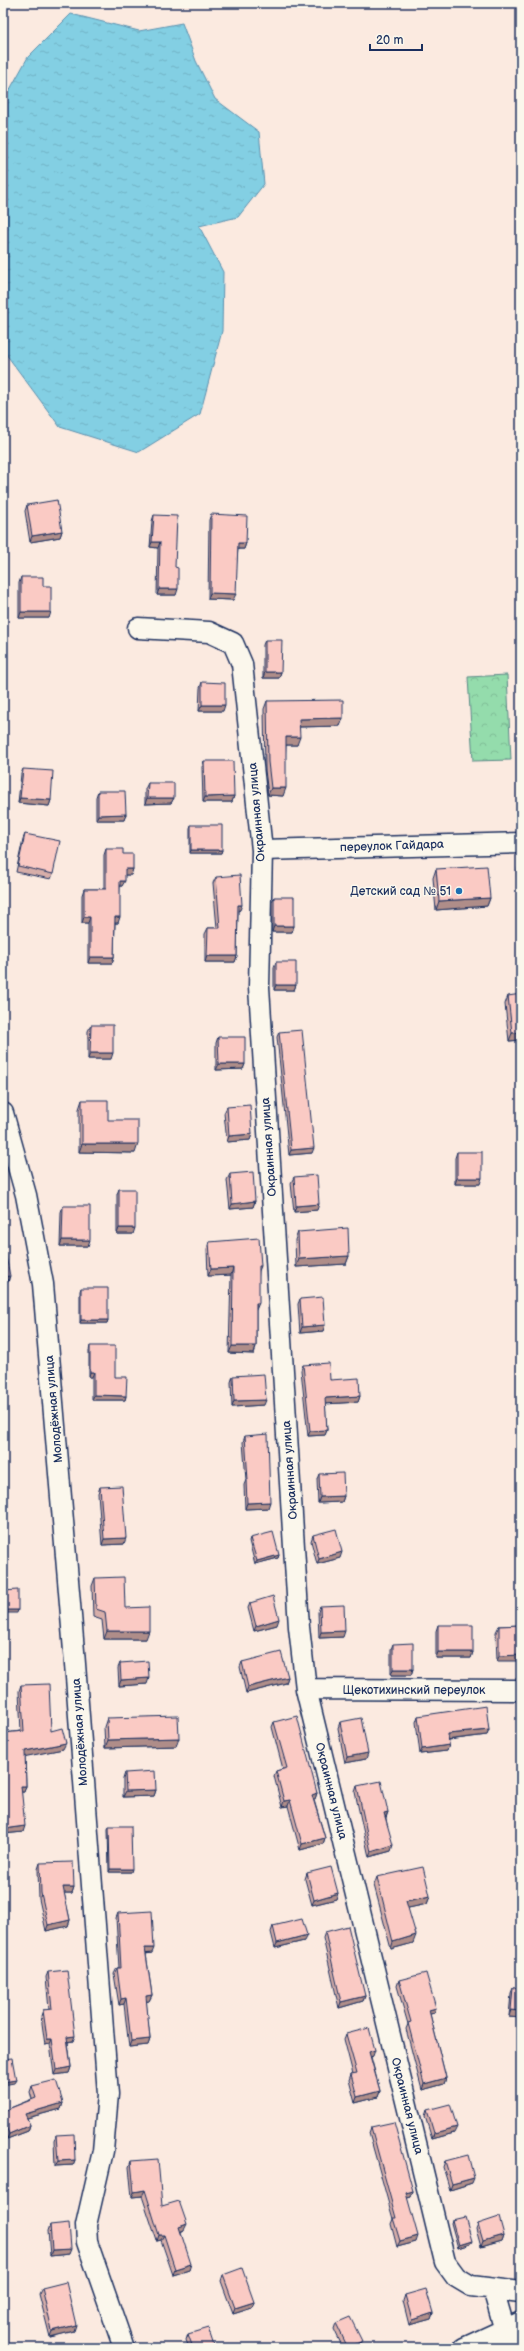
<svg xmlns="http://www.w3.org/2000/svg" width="524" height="2351" font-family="'Balsamiq Sans',sans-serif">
<defs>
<pattern id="park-crowns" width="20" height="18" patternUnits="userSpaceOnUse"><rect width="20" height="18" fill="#94dcac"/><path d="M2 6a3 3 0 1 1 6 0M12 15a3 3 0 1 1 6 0" fill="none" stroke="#7fbd96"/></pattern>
<pattern id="water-ripples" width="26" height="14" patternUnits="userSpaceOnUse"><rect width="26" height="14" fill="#83cfe3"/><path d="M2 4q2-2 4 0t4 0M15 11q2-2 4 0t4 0" fill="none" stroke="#71b2c5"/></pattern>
</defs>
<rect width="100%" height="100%" fill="#fbeae0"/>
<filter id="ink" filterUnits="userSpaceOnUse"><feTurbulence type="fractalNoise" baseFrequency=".025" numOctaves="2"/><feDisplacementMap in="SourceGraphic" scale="8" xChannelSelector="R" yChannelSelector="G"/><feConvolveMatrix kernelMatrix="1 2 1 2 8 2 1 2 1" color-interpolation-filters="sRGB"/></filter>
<g filter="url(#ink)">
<path fill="url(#park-crowns)" stroke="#588685" d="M507,675L511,760L473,761L468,677Z"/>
<path fill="url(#water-ripples)" stroke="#598fae" d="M71,14L139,31L182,23L196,61L215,99L259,132L264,184L238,217L199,226L223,272L222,331L200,414L139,452L60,427L3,350V102L28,57Z"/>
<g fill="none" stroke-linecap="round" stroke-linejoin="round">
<g stroke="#1b2f5e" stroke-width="23">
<path id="minor" d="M138,628L209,632L233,643L242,664L262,850L259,987L299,1627L306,1689L445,2262L456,2277L471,2286L521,2292
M262,850L521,843
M3,1113L26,1195L43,1284L74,1651L108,2094L103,2151L86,2225L87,2242L124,2348
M306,1689L521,1690
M493,2289L510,2348
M464,2348L521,2322"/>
</g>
<use href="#minor" stroke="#fbf7ec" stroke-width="20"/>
</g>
<path fill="#d7aea9" stroke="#1b2f5e" d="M27,505L62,531L60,537L30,542L25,511Z
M211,514L246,543L244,549H238L233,600L208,599L209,520Z
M154,515L176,595H157L158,548L150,547L152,521Z
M21,577L43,586L49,618H19V583Z
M265,640L281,672L279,678H263V645Z
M202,682L223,711H199L200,688Z
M267,701L343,718L340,726L299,727L297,745H286L283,796L268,795L265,770L264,709Z
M204,761L234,796L232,802H203L202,767Z
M23,769L51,800L49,806L18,803L21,774Z
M148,783L174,798L171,803L145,804V789Z
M98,791L126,814L124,820H96V797Z
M191,825L222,850L221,853H190V828Z
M25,834L53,874L51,879L16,872L23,839Z
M106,849L123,854L133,869L131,875H125L122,886H120L118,923H115L114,957L112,963H88V923H82V895L84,889H104V855Z
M521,862V903H519L517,871L520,863Z
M436,869L490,898L487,906L436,910L433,878Z
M216,877L240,910L238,911L237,956L235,962H205V934L208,928H217L213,883Z
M274,897L294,926L292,932H272V902Z
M276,962L296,985L294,990H274V967Z
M508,996L521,1040L509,1041L505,1004Z
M91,1025L111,1059H88V1031Z
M279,1032L312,1153L289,1155L277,1037Z
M218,1037L245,1064L243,1069L216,1070V1043Z
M82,1100L108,1120L135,1153L79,1152V1109Z
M227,1107L252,1134L250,1140L227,1142L224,1113Z
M457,1152L480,1184H455V1158Z
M230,1174L255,1201L253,1207L230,1209L227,1180Z
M294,1177L317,1210L294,1212L291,1183Z
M119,1189L133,1234H117V1194Z
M63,1206L88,1246H60L61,1212Z
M298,1232L349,1256L346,1264L296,1267L295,1240Z
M209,1242L261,1266L259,1271L256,1310V1346L254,1354L229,1353L231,1275L208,1276L207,1249Z
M81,1288L108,1320L107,1323H80V1291Z
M300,1299L325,1325L323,1331L300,1333L298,1304Z
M90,1346L115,1377L126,1396L125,1400H92V1377H89V1351Z
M303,1365L360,1396L358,1402L325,1404L327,1430L325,1435L308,1436L301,1370Z
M233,1376L264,1405L232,1407L231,1382Z
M245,1436L268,1508L245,1509L244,1485L246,1480L243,1442Z
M319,1474L344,1496L342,1502L318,1503L317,1479Z
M100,1487L124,1544L102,1545L98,1493Z
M313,1535L340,1558L317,1564L311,1541Z
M250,1538L279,1555L278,1558L255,1564L249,1541Z
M95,1578L146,1639H104L102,1620L93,1617L92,1586Z
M250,1603L277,1625L254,1631L248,1608Z
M320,1606L343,1637L319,1638L318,1612Z
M438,1625L473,1652L471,1658H436V1631Z
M521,1625L497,1661L496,1632L499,1626Z
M393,1644L413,1669L411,1675H391V1649Z
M242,1662L288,1677L286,1683L246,1693L240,1667Z
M120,1663L147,1684L119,1686L118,1668Z
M21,1685L63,1749L25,1756L26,1786L24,1792H21L23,1832L3,1834V1733L21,1731L19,1691Z
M418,1716L489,1730L487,1735L449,1740L447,1751L420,1754L416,1722Z
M107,1718L179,1738L176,1746L105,1748L104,1727Z
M274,1722L317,1793L315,1799L314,1800L325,1838L323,1844L300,1850L288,1806L282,1807L274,1776L276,1771L283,1769L272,1727Z
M340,1722L366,1759L345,1763L338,1728Z
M125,1773L156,1790L154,1796L123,1797V1779Z
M357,1786L388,1812L386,1818L391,1851L369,1857L355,1792Z
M109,1826L131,1872H109L108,1829Z
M40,1863L74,1887L72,1893H64L70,1920L68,1926L46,1931L39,1899L38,1869Z
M307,1873L338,1893L336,1899L312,1905L305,1879Z
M377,1877L430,1896L427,1904L408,1908L413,1943L391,1949L374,1885Z
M118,1913L152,1953L146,1954L152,1995L149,2001H146L150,2039L148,2045L129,2047L124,2004L119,2005L114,1974L117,1968H119L116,1918Z
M273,1926L304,1941L275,1948L271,1932Z
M325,1932L365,1996L363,2001L339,2008L323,1938Z
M48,1972L73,2041L68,2042L71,2067L69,2073L54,2075L50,2044L45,2045L41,2016L43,2010H49L46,1977Z
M399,1980L436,2008L434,2013L430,2014L446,2078L444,2084L422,2090L406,2029L408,2024L397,1986Z
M513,1988H521V2017L509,2016L511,1993Z
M346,2034L373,2056L371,2057L380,2091L378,2097L355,2103L349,2080L351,2074H353L344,2039Z
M32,2086L63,2103L61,2109L27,2118L30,2125L28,2131L7,2139L3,2130V2111L32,2099L30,2092Z
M427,2110L454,2133L432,2139L425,2116Z
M371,2127L413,2191L411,2197L407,2198L416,2242L397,2247L391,2224L393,2219L369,2133Z
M56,2135L75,2160L73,2165L55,2166L54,2141Z
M131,2161L162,2206L184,2230L181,2232L189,2270L173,2275L161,2240L157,2241L142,2196L132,2197L129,2167Z
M445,2161L472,2183L450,2190L443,2167Z
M452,2220L472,2241L470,2244L458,2248L451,2223Z
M478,2224L504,2235L502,2241L481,2247L476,2229Z
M50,2225L69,2254L50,2256L48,2231Z
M223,2275L254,2302L252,2308L233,2314L221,2281Z
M42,2288L74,2331L50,2337L39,2294Z
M405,2295L433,2313L431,2319L409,2325L403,2301Z
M336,2323L359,2347L358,2348H343L334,2329Z
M188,2334L214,2346L213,2348H189L186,2340Z"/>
<path fill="#af8d89" stroke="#1b2f5e" d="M62,531L60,537L30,542L32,536Z
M152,542H160L158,548L150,547Z
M238,543H246L244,549H236Z
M159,589H178L176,595H157Z
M210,593L236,594L233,600L208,599Z
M21,612H51L49,618H19Z
M265,672H281L279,678H263Z
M202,705H225L223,711H199Z
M343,718L340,726L296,727L299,719Z
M286,737H300L297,745H284Z
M271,788H286L283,796L268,795Z
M234,796L232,802H203L205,797Z
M20,798L51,800L49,806L18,803Z
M147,798H174L171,803L145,804Z
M126,814L124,820H96L98,815Z
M191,850H222L221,853H190Z
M125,869H133L131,875H122Z
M120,881H125L122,886H118Z
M490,898L487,906L436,910L439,901Z
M238,905H242L240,910L236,911Z
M84,917H90L88,923H82Z
M115,917H120L118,923H112Z
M274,926H294L292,932H272Z
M207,956H237L235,962H205Z
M90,957H114L112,963H88Z
M276,985H296L294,990H274Z
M521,1032V1040L509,1041L512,1033Z
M90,1053H113L111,1059H88Z
M219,1064H245L243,1069L216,1070Z
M252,1134L250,1140L227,1142L229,1136Z
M82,1144H138L135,1153L79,1152Z
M314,1148L312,1153L289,1155L291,1150Z
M457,1178H482L480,1184H455Z
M255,1201L253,1207L230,1209L232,1204Z
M319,1204L317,1210L294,1212L296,1206Z
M119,1228H135L133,1234H117Z
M62,1240H90L88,1246H60Z
M349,1256L346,1264L296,1267L299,1259Z
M233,1268L231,1275L208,1276L211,1269Z
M10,1276L8,1282L3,1283V1277Z
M256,1303H259L256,1310Z
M81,1320H108L107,1323H80Z
M325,1325L323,1331L300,1333L302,1327Z
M232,1346H256L254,1354L229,1353Z
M90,1372H94L92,1377H89Z
M94,1395L126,1396L125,1400H92Z
M360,1396L358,1402L323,1404L325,1398Z
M266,1400L264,1405L232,1407L234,1401Z
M327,1430L325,1435L308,1436L310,1431Z
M344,1496L342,1502L318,1503L320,1497Z
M270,1502L268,1508L245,1509L247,1503Z
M126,1538L124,1544L102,1545L104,1539Z
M342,1552L340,1558L317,1564L319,1559Z
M279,1555L278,1558L255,1564L257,1561Z
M3,1610H18L17,1613H3Z
M279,1619L277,1625L254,1631L256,1626Z
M107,1631H149L146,1639H104Z
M345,1631L343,1637L319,1638L321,1632Z
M438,1652H473L471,1658H436Z
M521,1655V1661H497L499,1656Z
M393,1669H413L411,1675H391Z
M288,1677L286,1683L246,1693L248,1687Z
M149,1678L147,1684L119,1686L121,1680Z
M489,1730L487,1735L446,1740L448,1734Z
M179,1738L176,1746L105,1748L108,1740Z
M66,1743L63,1749L23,1757L25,1751Z
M449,1745L447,1751L420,1754L422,1749Z
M368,1753L366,1759L345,1763L347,1757Z
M21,1786H26L24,1792H18Z
M156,1790L154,1796L123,1797L126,1791Z
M317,1793L315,1799L310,1800L312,1795Z
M290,1800L288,1806L282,1807L284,1801Z
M388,1812L385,1818L384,1813Z
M25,1826L23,1832L3,1834V1829Z
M325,1838L323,1844L300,1850L302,1844Z
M393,1845L391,1851L369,1857L371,1852Z
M110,1869H132L131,1872H109Z
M63,1887H74L72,1893H61Z
M338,1893L336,1899L312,1905L314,1900Z
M430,1896L427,1904L404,1909L406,1901Z
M70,1920L68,1926L46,1931L48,1925Z
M307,1935L304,1941L275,1948L277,1943Z
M416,1935L413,1943L391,1949L393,1942Z
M145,1948H154L152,1953L143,1954Z
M152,1995L149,2001L143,2002L146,1996Z
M365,1996L363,2001L339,2008L341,2002Z
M126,1998L124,2004L119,2005L121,1999Z
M436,2008L434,2013L427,2015L429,2010Z
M511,2010L521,2011V2017L509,2016Z
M75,2036L73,2041L65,2042L67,2037Z
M47,2039H52L50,2044L45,2045Z
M150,2039L148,2045L129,2047L131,2041Z
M375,2050L373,2056L367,2058L369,2052Z
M71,2067L69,2073L54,2075L56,2070Z
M446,2078L444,2084L422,2090L424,2084Z
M16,2080L14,2083L3,2085V2082Z
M380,2091L378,2097L355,2103L357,2097Z
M63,2103L61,2109L23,2119L25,2114Z
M30,2125L28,2131L7,2139L9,2134Z
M457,2127L454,2133L432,2139L434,2133Z
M75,2160L73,2165L55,2166L58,2161Z
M474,2178L472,2183L450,2190L452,2184Z
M145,2190L142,2196L132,2197L134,2192Z
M413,2191L411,2197L404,2199L406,2193Z
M187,2224L184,2230L177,2233L179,2227Z
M159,2235H164L161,2240L157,2241Z
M504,2235L502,2241L481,2247L483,2241Z
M418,2236L416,2242L397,2247L400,2241Z
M472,2241L470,2244L458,2248L459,2245Z
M71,2249L69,2254L50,2256L52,2250Z
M191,2264L189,2270L173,2275L175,2269Z
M254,2302L252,2308L233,2314L235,2308Z
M433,2313L431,2319L409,2325L412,2320Z
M76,2325L74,2331L50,2337L52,2331Z
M362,2341L359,2347L358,2348H348Z
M214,2346L213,2348H207Z"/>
<path fill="#facac4" stroke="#1b2f5e" d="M57,500L62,531L32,536L27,505Z
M211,514L247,516L246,543H238L236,594L210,593Z
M154,515L177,516L175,567L178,568V589H159L160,542H152Z
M21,577H43V586H51V612H21Z
M265,640H282L281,672H265Z
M202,682L225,683V705H202Z
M343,700V718L299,719L300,737H286V788H271L268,762L267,701Z
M204,761H233L234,796L205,797Z
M23,769L53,771L51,800L20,798Z
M148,783H174V798H147Z
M98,791H125L126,814L98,815Z
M191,825H222V850H191Z
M25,834L60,841L53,874L18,866Z
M106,849H123V854H133V869H125V881H120V917H115L114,957H90V917H84V889H106Z
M521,862V877L520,863Z
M487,866L490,898L439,901L436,869Z
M240,875L242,905H238L237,956H207L208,928H220L216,877Z
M274,897H294V926H274Z
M276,962H296V985H276Z
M521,994V1032L512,1033L508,996Z
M91,1025H113V1053H90Z
M302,1030L314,1148L291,1150L279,1032Z
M218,1037H245V1064H219Z
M82,1100H108V1120H138V1144H82Z
M250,1105L252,1134L229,1136L227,1107Z
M457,1152H482V1178H457Z
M253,1172L255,1201L232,1204L230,1174Z
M317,1175L319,1204L296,1206L294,1177Z
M119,1189H135V1228H119Z
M63,1206H90V1240H62Z
M348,1228L349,1256L299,1259L298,1232Z
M259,1238L261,1266H259V1303H256V1346H232L233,1268L211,1269L209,1242Z
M3,1241L10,1276L3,1277Z
M81,1288H108V1320H81Z
M323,1297L325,1325L302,1327L300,1299Z
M90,1346H115V1377H127L126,1396L94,1395V1372H90Z
M329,1363L330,1380L359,1378L360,1396L325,1398L327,1430L310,1431L303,1365Z
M264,1374L266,1400L234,1401L233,1376Z
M268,1434L270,1502L247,1503L246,1480H248L245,1436Z
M343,1473L344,1496L320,1497L319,1474Z
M122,1486L126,1538L104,1539L100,1487Z
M336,1529L342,1552L319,1559L313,1535Z
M273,1532L279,1555L257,1561L250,1538Z
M124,1577L125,1608L149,1607V1631H107L105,1612L96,1609L95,1578Z
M18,1590V1610H3V1591Z
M273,1596L279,1619L256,1626L250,1603Z
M344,1605L345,1631L321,1632L320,1606Z
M438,1625H473V1652H438Z
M521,1625V1655L499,1656V1626Z
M413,1643V1669H393V1644Z
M281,1652L288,1677L248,1687L242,1662Z
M148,1661L149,1678L121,1680L120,1663Z
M49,1684L51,1731L62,1728L66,1743L25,1751L26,1786H21L25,1826L3,1829V1733L24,1731L21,1685Z
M486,1706L489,1730L448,1734L449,1745L422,1749L418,1716Z
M178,1716L179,1738L108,1740L107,1718Z
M297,1716L317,1793L312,1795L325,1838L302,1844L290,1800L284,1801L276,1771L287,1768L274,1722Z
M361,1718L368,1753L347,1757L340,1722Z
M155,1771L156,1790L126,1791L125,1773Z
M381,1781L388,1812L384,1813L393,1845L371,1852L357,1786Z
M109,1826H131L132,1869H110Z
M73,1862L74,1887H63L70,1920L48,1925L41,1893L40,1863Z
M331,1867L338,1893L314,1900L307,1873Z
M423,1867L430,1896L406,1901L416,1935L393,1942L377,1877Z
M152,1911L154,1948H145L152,1995L146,1996L150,2039L131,2041L126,1998L121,1999L117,1968H121L118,1913Z
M302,1919L307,1935L277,1943L273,1926Z
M348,1926L365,1996L341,2002L325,1932Z
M67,1970L75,2036L67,2037L71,2067L56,2070L52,2039H47L43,2010L52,2009L48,1972Z
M426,1973L436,2008L429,2010L446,2078L424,2084L408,2023L411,2022L399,1980Z
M513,1988H521V2011L511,2010Z
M369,2028L375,2050L369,2052L380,2091L357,2097L351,2074L357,2073L346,2034Z
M12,2058L16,2080L3,2082V2059Z
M56,2080L63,2103L25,2114L30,2125L9,2134L3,2119V2111L36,2098L32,2086Z
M450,2104L457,2127L434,2133L427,2110Z
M394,2122L413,2191L406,2193L418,2236L400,2241L393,2218H396L371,2127Z
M74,2134L75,2160L58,2161L56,2135Z
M468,2155L474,2178L452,2184L445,2161Z
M158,2159L162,2206L179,2201L187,2224L179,2227L191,2264L175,2269L164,2235H159L145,2190L134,2192L131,2161Z
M465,2217L472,2241L459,2245L452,2220Z
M499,2217L504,2235L483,2241L478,2224Z
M69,2223L71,2249L52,2250L50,2225Z
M242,2268L254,2302L235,2308L223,2275Z
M66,2282L76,2325L52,2331L42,2288Z
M426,2289L433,2313L412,2320L405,2295Z
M350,2317L362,2341L348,2348L336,2323Z
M208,2328L214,2346L207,2348H193L188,2334Z"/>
</g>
<circle fill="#1f6fb2" stroke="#fbf7ec" stroke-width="1.5" cx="459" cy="891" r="4"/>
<g text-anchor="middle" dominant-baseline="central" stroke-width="3" stroke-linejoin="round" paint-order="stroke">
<g font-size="12" fill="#1b2f5e" stroke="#fbf7ec">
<text transform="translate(257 812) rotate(-95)">Окраинная улица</text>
<text transform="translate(392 846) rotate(-2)">переулок Гайдара</text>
<text transform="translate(269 1147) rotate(-94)">Окраинная улица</text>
<text transform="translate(54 1409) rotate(-95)">Молодёжная улица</text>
<text transform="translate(290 1470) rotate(-94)">Окраинная улица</text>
<text x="414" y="1690">Щекотихинский переулок</text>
<text transform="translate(80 1732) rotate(-94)">Молодёжная улица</text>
<text transform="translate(331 1791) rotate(76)">Окраинная улица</text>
<text transform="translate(407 2106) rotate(76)">Окраинная улица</text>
</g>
<g font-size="12" fill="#1b2f5e" stroke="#fbf7ec" text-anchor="end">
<text x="451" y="891">Детский сад № 51</text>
</g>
</g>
<rect width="524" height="2351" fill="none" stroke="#fbf7ec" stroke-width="16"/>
<rect x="8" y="8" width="508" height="2335" fill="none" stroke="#1b2f5e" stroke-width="1.5" filter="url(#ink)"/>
<path d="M370 44v6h52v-6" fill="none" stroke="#1b2f5e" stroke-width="2"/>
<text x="376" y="44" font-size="12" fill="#1b2f5e" stroke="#fbf7ec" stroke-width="3" paint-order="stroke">20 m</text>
</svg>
